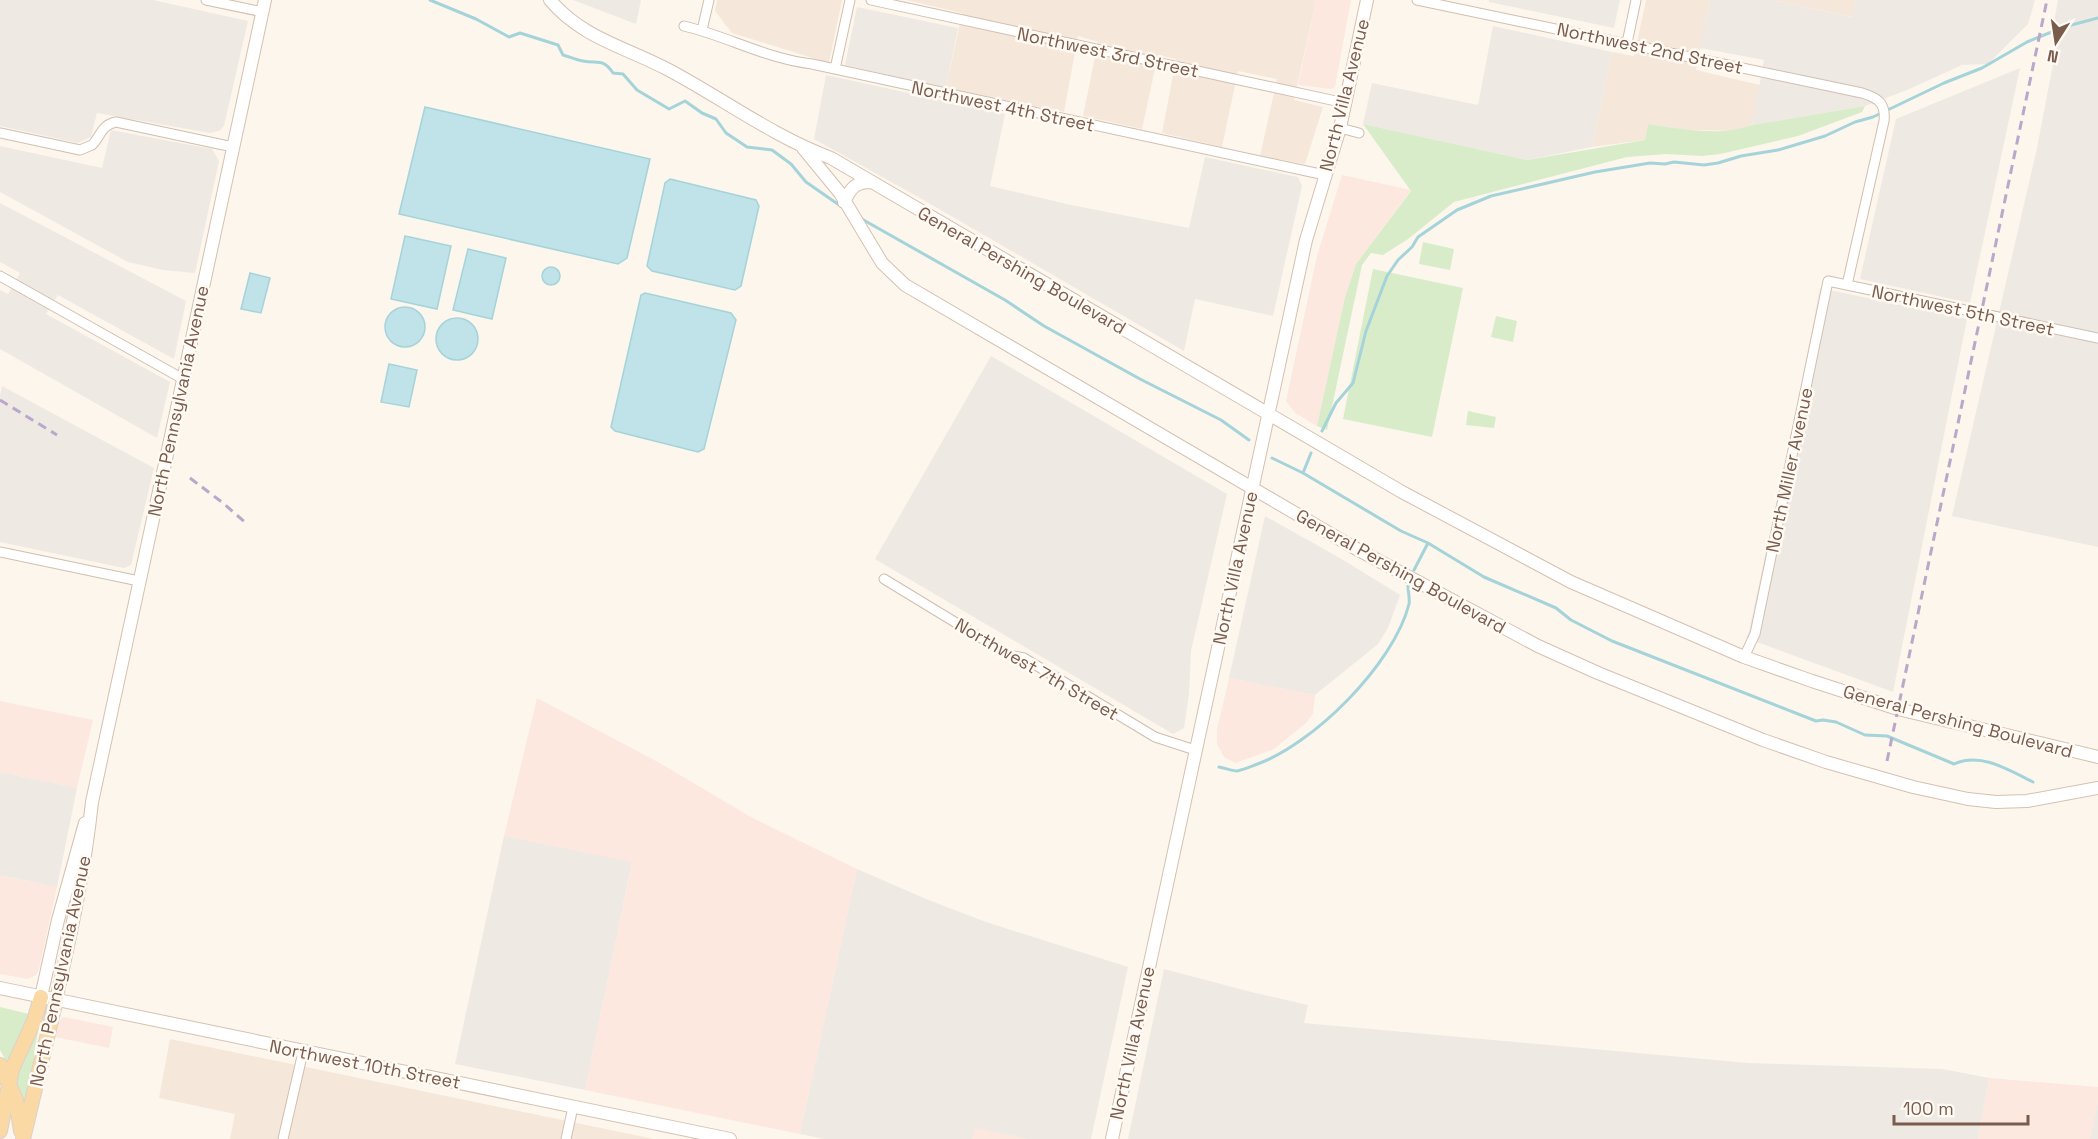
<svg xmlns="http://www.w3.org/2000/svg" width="2098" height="1139" font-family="'Space Grotesk',sans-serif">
<rect width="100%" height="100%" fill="#fdf6ec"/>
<path fill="#f5e8da" d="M717,0H842L829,63L732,33L715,11Z
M906,0H1316L1294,100L1323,107L1305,164L1260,156L1277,79L1238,71L1222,147L1162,133L1176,59L1158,55L1142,129L1083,116L1098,42L1078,36L1064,112L946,88L962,13Z
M1646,0H1710L1696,70L1760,85L1752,125L1738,131L1684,130L1648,124L1645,140L1592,147L1612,52L1634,56Z
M1771,0H1856L1853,17Z
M170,1039L654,1139H230L235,1114L159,1098Z"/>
<path fill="#fde8e0" d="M1316,0H1351L1335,87L1331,89L1298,85Z
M1342,175L1411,190L1356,264L1345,297L1317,426L1295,413L1286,401L1317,256Z
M1229,678L1315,695L1313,714L1306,723L1274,749L1235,763L1224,757L1217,744V730Z
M537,698L658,762L751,817L857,869L800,1134L585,1090L632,863L504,836Z
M0,701L93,720L77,788L0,772Z
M0,875L57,887L39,969L36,975L28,979L0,974Z
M64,1017L113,1027L109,1048L55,1037L58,1022Z
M1989,1078L2098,1087V1101L2090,1139H1978Z
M974,1127L1027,1139H972Z"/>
<path fill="#efe9e4" d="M0,0H153L248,21L224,126L219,131L210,133L97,113L91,137L78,143L0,126Z
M573,0H641L636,24Z
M1489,0H1620L1614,28L1489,2Z
M1710,0H1771L1852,17L1856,0H2035L2028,24L1988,64L1962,65L1907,90L1865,106L1752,125L1764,60L1700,48Z
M2058,0H2098V547L1952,516L2037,148L2059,33L2054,22Z
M857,7L958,28L946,88L845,65Z
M1493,26L1612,52L1592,147L1527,160L1363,124L1372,83L1478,105Z
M2020,68L1970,303L1860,279L1896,119Z
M826,75L1005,114L990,186L1071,205L1189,228L1205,157L1298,177L1302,186L1273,316L1195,299L1184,351L920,198L814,139Z
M111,130L212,149L219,161L195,273L163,270L128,262L0,192V146L102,168Z
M0,203L186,301L174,359L58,295L46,314L170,382L157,438L0,349V290L8,294L20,273L0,262Z
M1820,288L1967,319L1893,692L1746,638L1749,631L1797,407Z
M991,356L1227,494L1191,651L1189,694L1184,728L1173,734L875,559Z
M2,386L154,468L131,565L124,568L0,542V396Z
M1265,516L1345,561L1400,595L1388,628L1378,644L1315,695L1229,678Z
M0,772L77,788L57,887L0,875Z
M504,836L632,862L585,1090L455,1064Z
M857,869L926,899L986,922L1128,967L1091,1139H1027L975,1128L972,1139H824L800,1134Z
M1164,969L1251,992L1308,1005L1304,1023L1748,1063L1942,1069L1989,1078L1978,1139H1128Z
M2098,1101V1139H2090Z"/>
<path fill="#d8ecc9" d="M1865,106L1862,112L1798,136L1720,154L1702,156L1666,154L1627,157L1454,202L1408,239L1383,255L1371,253L1362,265L1327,430L1317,426L1345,297L1356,264L1411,191L1363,124L1527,160L1645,140L1648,124C1681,129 1720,137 1752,125Z
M1423,242L1454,249L1450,270L1419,264Z
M1373,269L1463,288L1432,437L1343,419Z
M1496,316L1517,321L1513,342L1491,337Z
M1468,411L1496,417L1494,428L1466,425Z
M0,1007L29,1014L9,1066L0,1050Z
M41,1017L34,1053V1069L25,1110L14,1080Z"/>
<path fill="#bfe3e8" stroke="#a5d3da" stroke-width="1.5" d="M425,107L650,159L627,258L618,264L399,214Z
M670,179L756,200L759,206L741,286L735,290L652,271L647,266L665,183Z
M405,236L451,246L437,309L391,299Z
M468,249L506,258L492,319L453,310Z
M542 276a9 9 0 1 1 18 0a9 9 0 1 1-18 0Z
M250,273L270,278L261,313L241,309Z
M645,293L731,313L736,320L704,449L698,452L615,431L611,427L641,295Z
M385 327a20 20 0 1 1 40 0a20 20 0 1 1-40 0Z
M436 339a21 21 0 1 1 42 0a21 21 0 1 1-42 0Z
M389,364L417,370L409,407L381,402Z"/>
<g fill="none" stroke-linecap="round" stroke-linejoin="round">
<path stroke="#a5d3da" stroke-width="3" d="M430,0L476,19L509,37L520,33L558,45L563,55C570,57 576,60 583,61C598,64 603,58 613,73L623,74L637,90L669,109L685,101L702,113L716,119L726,133L747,147L772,150L791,164L806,182L842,207
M860,218L1005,300L1044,326L1140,379L1221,420L1249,440
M1322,431L1336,403L1353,383L1366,331L1387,276L1398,260L1412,247L1418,237L1457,210L1491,196L1595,172L1650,163L1665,164L1674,162L1704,165L1718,163L1741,156L1778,150L1825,136L1855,122L1873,117L1944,83L1982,68L2027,42L2064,27L2098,18
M1272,458L1303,473L1401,531L1428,543L1484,577L1556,608L1571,620L1612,641L1816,721L1823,720L1836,722L1865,735L1887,736L1954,764C1981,752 2009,770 2033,782
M1303,473L1311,453
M1414,570L1428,543
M1219,767C1225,768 1232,771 1237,771C1243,770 1250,767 1255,765C1313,745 1394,664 1409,604C1410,598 1408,592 1408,586"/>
<g stroke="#d1beb0" stroke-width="11">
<path id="minor" d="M206,0L263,12
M871,0L1345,103
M1417,0L1862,93C1878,98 1886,103 1884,121L1847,285
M684,26C727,36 767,59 812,64L1325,175
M702,30L709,0
M1627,43L1636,0
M835,69L850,0
M1340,128L1359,133
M0,133L80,150L92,145C101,136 101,125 116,122L233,147
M0,276L183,379
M0,552L139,581
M884,579L1009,655L1024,658L1155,737L1195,750
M1744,657L1755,634L1828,281L2098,338
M283,1139L303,1052
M566,1139L573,1107"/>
</g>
<g stroke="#d6c0b0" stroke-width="14">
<path id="secondary" d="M550,0C582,38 625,47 667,69C722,98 772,136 831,158L1402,492L1571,582L1744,657L1812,681L1898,709L2098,757
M803,148L840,193L882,263L905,285L1353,547L1538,646L1598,673L1763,740L1826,762L1913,787L1968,799L1996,802L2027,801L2098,788
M844,202C851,188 855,182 871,182
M0,988L730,1139
M41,997L58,920L85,823
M56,1000C71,934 85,869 92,802L265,0
M1112,1139L1306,240L1340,128L1367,0"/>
</g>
<g stroke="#dad1cd" stroke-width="16">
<path id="primary" d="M0,1065L16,1100L21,1131
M0,1131L12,1069L34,1021L41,997
M23,1139L56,1000"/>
</g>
<use href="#minor" stroke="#fff" stroke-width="9"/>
<use href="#secondary" stroke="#fff" stroke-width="12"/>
<use href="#primary" stroke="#fbd9a5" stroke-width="14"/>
<path stroke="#b9a8c9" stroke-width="3" stroke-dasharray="9 6" stroke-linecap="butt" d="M0,400L57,435
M190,478L223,503L247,524
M1887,761L2047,0"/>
</g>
<g text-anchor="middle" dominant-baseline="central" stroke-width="5" stroke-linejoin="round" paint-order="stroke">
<g font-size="18" fill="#7a5c4d" stroke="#fffaf3">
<text transform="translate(1650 48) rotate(12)">Northwest 2nd Street</text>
<text transform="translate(1108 52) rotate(12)">Northwest 3rd Street</text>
<text transform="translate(1344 95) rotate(-76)">North Villa Avenue</text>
<text transform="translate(1003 106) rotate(12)">Northwest 4th Street</text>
<text transform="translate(1022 270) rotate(30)">General Pershing Boulevard</text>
<text transform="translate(1963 310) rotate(12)">Northwest 5th Street</text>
<text transform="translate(178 401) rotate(-78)">North Pennsylvania Avenue</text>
<text transform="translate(1789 470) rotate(-78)">North Miller Avenue</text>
<text transform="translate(1235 568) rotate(-78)">North Villa Avenue</text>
<text transform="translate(1401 571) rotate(29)">General Pershing Boulevard</text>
<text transform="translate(1037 669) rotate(30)">Northwest 7th Street</text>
<text transform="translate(1958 721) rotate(15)">General Pershing Boulevard</text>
<text transform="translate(60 971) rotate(-78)">North Pennsylvania Avenue</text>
<text transform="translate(1132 1043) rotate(-78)">North Villa Avenue</text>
<text transform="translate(365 1064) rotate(11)">Northwest 10th Street</text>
</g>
</g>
<g transform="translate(2056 42) rotate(192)" stroke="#fffaf3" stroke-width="4.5" paint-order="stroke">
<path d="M0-4.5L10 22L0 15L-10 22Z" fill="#7a5c4d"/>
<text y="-9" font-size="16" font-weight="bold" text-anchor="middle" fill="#7a5c4d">N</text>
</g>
<path d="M1894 1115v9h134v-9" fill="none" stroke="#7a5c4d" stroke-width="3"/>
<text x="1903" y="1115" font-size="18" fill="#7a5c4d" stroke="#fffaf3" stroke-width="4.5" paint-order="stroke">100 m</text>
</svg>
